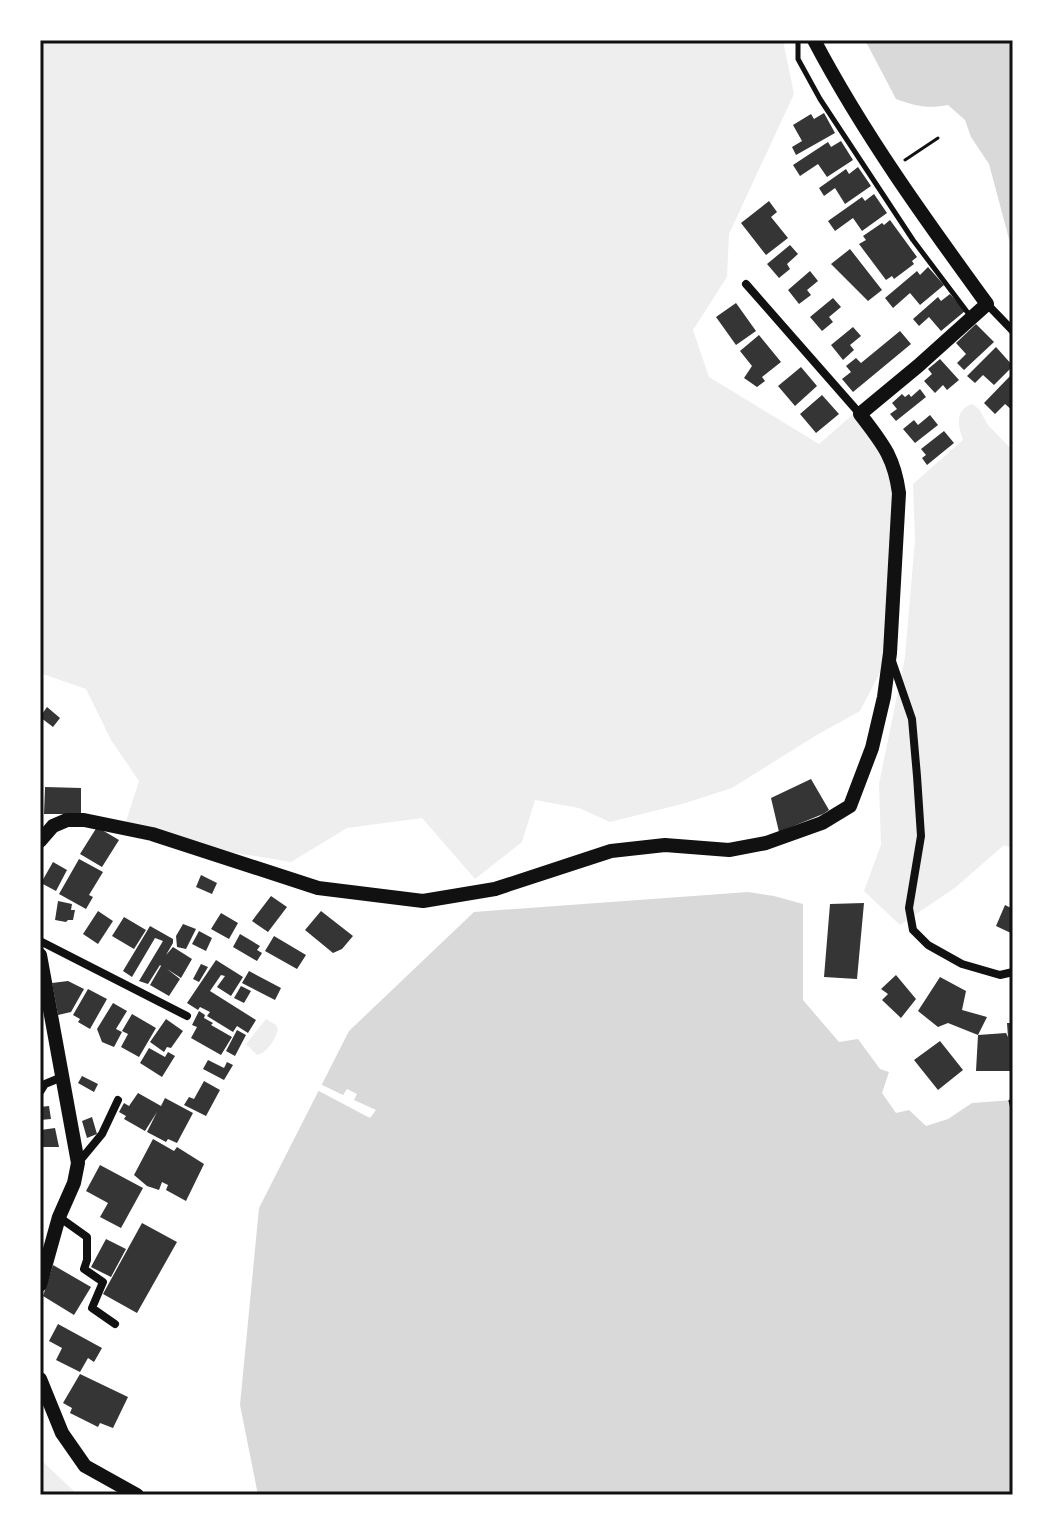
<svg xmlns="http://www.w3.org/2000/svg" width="1053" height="1535" font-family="'Public Sans',sans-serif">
<rect width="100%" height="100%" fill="#fff"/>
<path fill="#eee" d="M40,40H783L794,94L729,234L727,277L693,330L709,377L819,444L857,411L896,471L890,653L860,711L815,736L732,788L682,804L610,822L579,808L535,800L522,842L475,879L422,818L347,828L291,862L122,834L139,781L111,740L86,689L40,673Z
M972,404L979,409L988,425L1013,451V849L1004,845L956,887L900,925L864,891L881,845L879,784L905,657L915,540L913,484L963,440C958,426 954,411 972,404Z
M266,1019L276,1025L278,1029C275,1040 268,1052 257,1055L246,1044Z
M40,1459L78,1495H40Z"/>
<path fill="#d9d9d9" d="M865,40H1013V254L989,164L971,137L965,120L948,105C928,109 915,106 896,99Z
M748,892L774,896L803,904V1000L839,1042L858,1039L880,1069L889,1072L882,1093L896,1113L909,1110L926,1126L948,1119L972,1103L1013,1100V1495H258L240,1405L259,1208L349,1031L474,912Z"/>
<path fill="#fff" d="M318,1083L343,1095L347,1089L357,1094L354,1100L376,1110L370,1118L315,1089Z"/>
<path fill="#353535" d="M824,113L835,133L796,155L792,147L802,141L793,125L811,114L814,119Z
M841,141L853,160L827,177L818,164L800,176L793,165L828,142L831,147Z
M858,167L871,186L845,204L835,188L824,196L819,188L846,169L849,174Z
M874,194L887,213L862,231L853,218L835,231L828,221L862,197L865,201Z
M769,201L777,212L771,217L788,238L766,255L741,223Z
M890,220L917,257L912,261L914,264L894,279L892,276L886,280L859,244L866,240L863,236L882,223L884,225Z
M790,245L798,254L787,264L790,269L779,278L767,264Z
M850,249L882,290L868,301L831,264Z
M928,267L944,285L920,305L910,293L893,308L885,298L917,271L920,275Z
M810,271L818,281L807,290L811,295L799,304L788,290Z
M950,294L965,311L941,331L929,317L919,326L913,319L938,297L941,301Z
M833,298L841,307L829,317L833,322L822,331L810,317Z
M736,303L756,331L736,345L716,317Z
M976,324L994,342L964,370L957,363L966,354L956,343Z
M853,327L861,336L850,345L854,350L843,360L831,345Z
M900,331L911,344L853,392L842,379L851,372L846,366L856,358L861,363Z
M759,335L781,362L762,377L765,381L757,387L744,378L752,366L740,351Z
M996,347L1013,366L994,385L983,375L975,383L967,376Z
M940,359L959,380L947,390L943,385L935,393L924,381L932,374L928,369Z
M801,367L817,386L795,406L778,386Z
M1013,373V411L1005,404L995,414L984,403Z
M920,389L926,397L896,421L890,414L897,409L892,403L902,394L905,397L909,394L911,397Z
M822,395L839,414L816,433L800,414Z
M930,415L938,425L915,443L903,429L914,420L918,425Z
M944,431L954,443L927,465L922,458L926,455L921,449Z
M47,707L60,718L53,727L40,717Z
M811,779L829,810L823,814L779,832L771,798Z
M45,787L81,788V814H44Z
M97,827L119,840L102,867L80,854Z
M79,859L103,872L89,895L93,897L86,909L59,894Z
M53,862L67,870L56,891L41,883Z
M201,875L217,883L212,894L196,887Z
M271,896L287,907L268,932L252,921Z
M58,901L72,904L71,910H75L73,920H68L66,922L55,920Z
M864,903L857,979L824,977L830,904Z
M1005,905L1013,909V934L996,926Z
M98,911L113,921L98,944L83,934Z
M321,911L353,936L342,949L333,953L305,930Z
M221,913L238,923L229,939L211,929Z
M124,917L146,930L134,949L112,936Z
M183,924L196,929L186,949L177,947L176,936Z
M150,926L173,939V943L166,955L173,947L192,959L181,978L167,969L180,979L169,996L150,985L161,966L160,965L148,984L139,981L163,941L155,938L132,977L123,971Z
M199,931L212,938L206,951L192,944Z
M240,934L260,946L257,950L262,953L257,961L233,947Z
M274,936L306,955L297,969L265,951Z
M216,960L243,977L231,996L217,987L225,976L221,975L210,991L256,1020L248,1033L237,1026L233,1032L207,1016L210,1012L200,1007L198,1010L187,1003Z
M201,964L208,967L199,982L193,979Z
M249,971L281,988L275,1000L242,983Z
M896,975L916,999L901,1018L882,1000L888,994L881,989Z
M940,977L966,991L962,1010L987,1017L978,1035L948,1023L938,1027L918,1011Z
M68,981L84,989L71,1012L58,1015L52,983Z
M241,986L251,991L244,1003L234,998Z
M88,989L107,999L90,1029L78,1022L80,1019L73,1015Z
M113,1003L127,1011L116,1029L122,1032L114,1047L102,1042L97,1029Z
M199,1011L205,1015L204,1018L213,1023L211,1025L232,1037L221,1055L191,1038L197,1027L192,1025Z
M132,1014L156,1028L139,1057L121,1047L128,1034L122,1031Z
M166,1019L183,1031L171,1048L167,1047L164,1052L150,1042Z
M1007,1023H1013V1071H976L978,1035L1006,1033L1008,1037Z
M237,1030L246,1035L235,1056L226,1051Z
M940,1041L963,1070L938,1090L914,1060Z
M149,1048L165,1057L168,1052L175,1056L162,1077L140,1063Z
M208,1060L224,1068L227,1062L233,1065L224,1080L203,1069Z
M82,1076L98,1084L94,1092L78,1083Z
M204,1081L220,1090L206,1116L184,1105L189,1097L194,1099Z
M138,1093L161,1106L165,1098L193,1113L177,1143L168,1139L166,1142L147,1132L157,1112L145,1131L124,1119L126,1116L119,1112L124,1103L129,1106Z
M49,1106L51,1119L40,1120V1107Z
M92,1117L97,1134L87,1138L82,1121Z
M55,1128L59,1147H40L41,1130Z
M153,1139L174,1151L177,1147L204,1164L186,1201L166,1190L168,1185L162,1182L159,1190L147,1186L134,1175Z
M100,1165L143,1188L121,1228L100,1217L108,1203L86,1191Z
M142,1223L177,1242L137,1313L103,1294Z
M106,1239L126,1249L111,1277L91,1267Z
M53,1265L91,1287L74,1315L43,1296Z
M58,1324L102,1348L94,1362L88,1358L80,1372L56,1360L62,1348L49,1341Z
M80,1374L128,1397L113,1428L100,1423L98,1427L70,1413L72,1408L63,1403Z"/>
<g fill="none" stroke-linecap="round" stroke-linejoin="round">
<path stroke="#111" stroke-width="3" d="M905,160L938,138
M1010,1101L1013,1112"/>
<path stroke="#111" stroke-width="5" d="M798,40V59L820,99L913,240L971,317"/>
<path stroke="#111" stroke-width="8" d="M746,284L860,414
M987,304L1013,331
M892,661L912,719L917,776L921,836L909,908L913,930L928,945L962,964L1000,975L1013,972
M40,941L187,1016
M40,1092L45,1084L62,1077
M78,1163L102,1134L118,1100
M59,1217L87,1237V1260L84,1269L103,1282L92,1308L115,1324"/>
<path stroke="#111" stroke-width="14" d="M40,841L53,826L67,820H84L152,834L318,888L423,901L495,889L611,851L665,845L729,850L766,843L822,823L850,806L872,748L884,697L890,653L899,493C894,456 882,443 860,414L918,366L987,304C925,219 863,133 814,40
M40,955L78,1163L74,1183L59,1217L40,1285
M40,1379L62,1433L85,1466L137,1495"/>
</g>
<rect width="1053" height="1535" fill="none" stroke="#ffffff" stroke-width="84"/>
<rect x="42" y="42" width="969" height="1451" fill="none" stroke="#111" stroke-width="3"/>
</svg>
